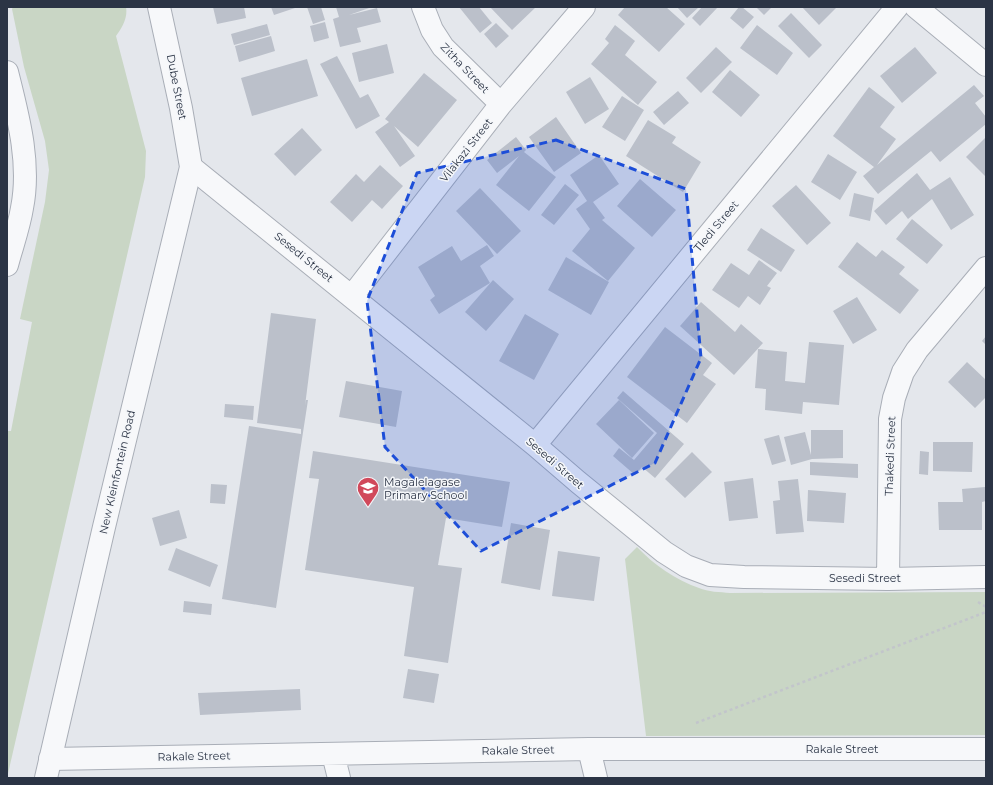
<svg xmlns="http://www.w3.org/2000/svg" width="993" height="785" font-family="Montserrat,sans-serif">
<rect width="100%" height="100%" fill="#e4e7ec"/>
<path fill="#c9d6c5" d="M13,7H126C128,18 122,28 116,36L146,151L145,177L7,778V431H11L32,322L20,319L45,202L49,170L45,141L24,67L12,9Z
M637,547C654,565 676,580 699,588C708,592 720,592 730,593L986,592V735L646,736L625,559Z"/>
<path fill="#bbc0ca" d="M213,7H244L246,18L217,24Z
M271,7H298L274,15Z
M307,7H321L325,20L313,24Z
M336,7H372L349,15L377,8L381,22L357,28L361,42L340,47L333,19L339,17Z
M459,7H479L492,23L480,33Z
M490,7H536L512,30Z
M625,7H666L685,24L659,52L618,15Z
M677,7H699L687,18Z
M702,7H718L700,26L692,18Z
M739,7H742L754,17L743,29L730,18Z
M756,7H772L764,15Z
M802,7H837L819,25Z
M791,13L822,45L809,58L778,26Z
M325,22L329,38L314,42L310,26Z
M496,23L509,36L496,48L484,34Z
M267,24L270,35L234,45L231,34Z
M615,25L635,41L625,55L657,82L638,105L591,64L609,43L605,39Z
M757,25L793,53L777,75L740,48Z
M271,36L275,51L239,62L235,46Z
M387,44L394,73L359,82L352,53Z
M716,47L732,62L701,93L686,78Z
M915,47L937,73L902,103L880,76Z
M337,56L360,98L368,94L380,116L356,129L320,64Z
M307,59L318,96L252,116L241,78Z
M730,70L760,95L741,117L712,92Z
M424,73L457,100L418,147L394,126L415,156L400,167L375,132L389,122L385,119Z
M590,77L609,109L585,124L566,92Z
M974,85L984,96L975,103L986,117V124L940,162L931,151L878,194L863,176L874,167L833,136L869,87L895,107L880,127L896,139L877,165Z
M678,91L689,103L664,125L653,112Z
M622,96L644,110L625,141L602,127Z
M556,117L581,153L554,172L529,137Z
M648,120L676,137L672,143L701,162L683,192L626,156Z
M302,128L322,150L295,176L274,154Z
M516,137L526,150L524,152L556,177L529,211L496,185L519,156L497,173L487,160Z
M986,137V177L966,157Z
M828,154L857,172L840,200L811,182Z
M599,155L619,184L593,202L605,218L602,220L635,248L608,281L572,251L590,229L576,209L587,201L570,175Z
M380,165L403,186L382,209L372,200L352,222L330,202L356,174L364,182Z
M917,173L930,190L950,177L974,215L951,230L932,199L908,219L902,211L886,225L874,211Z
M640,179L676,210L652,237L617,206Z
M565,184L579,195L554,225L541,215Z
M796,185L831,223L807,245L772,206Z
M480,188L521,231L497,254L456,211Z
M854,193L874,198L870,221L849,216Z
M912,219L943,245L927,264L896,239Z
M761,228L795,250L781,272L747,250Z
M857,242L876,257L882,250L905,267L899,274L919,290L900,314L838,267Z
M487,245L494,256L480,266L490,283L439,314L430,300L435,296L418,267L452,246L461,261Z
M566,257L609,282L591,315L548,290Z
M759,260L777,273L767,286L771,288L760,305L748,296L739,308L712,290L731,263L749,275Z
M493,280L514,299L486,331L465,312Z
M857,297L877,330L853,344L833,311Z
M701,302L735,332L741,324L763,343L734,375L680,326Z
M271,313L316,319L305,406L306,400H308L276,608L222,599L249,426L301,434V429L257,423Z
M525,314L559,334L534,380L499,361Z
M665,327L712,363L703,375L716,384L687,423L627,377Z
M986,336V345L982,341Z
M809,342L844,345L839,405L803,402L802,414L765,410L766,389L755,388L758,349L787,352L785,381L805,383Z
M967,362L986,380V397L975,408L948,382Z
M346,381L402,391L396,427L339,417Z
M623,391L684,444L655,478L642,467L635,475L613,456L619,448L634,460L657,433L617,398Z
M619,400L654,433L632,458L596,424Z
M225,404L254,406L253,420L224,417Z
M811,430H843V458L812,459L791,465L784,437L805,432L811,455Z
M779,435L786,461L772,465L764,439Z
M933,442H973L972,472L933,471Z
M313,451L510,482L502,527L446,518L438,565L462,568L448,663L404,656L414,587L305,570L319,479L309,478Z
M920,451L929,452L928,475L919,474Z
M692,452L712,472L685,498L665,479Z
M810,462L858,464V478L810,475Z
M753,478L758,518L729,521L724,482Z
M798,479L804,532L776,534L773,501L780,500L778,481Z
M211,484L227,485L225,504L210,503Z
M985,487L986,501L982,502V530H939L938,502H963L962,489Z
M808,490L846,493L844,523L807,521Z
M179,510L187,538L160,546L152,518Z
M511,523L550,530L540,590L501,583Z
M176,548L218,565L210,587L168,570Z
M558,551L600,557L594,601L552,596Z
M184,601L212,604L211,615L183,612Z
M408,669L439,674L434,703L403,698Z
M300,689L301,710L200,715L198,693Z"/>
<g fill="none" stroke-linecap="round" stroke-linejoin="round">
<g stroke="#a9aeb7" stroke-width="24">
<path id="minor" d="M423,7L432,30L443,47L501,104
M916,7L986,65
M7,72C18,116 31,163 22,208C19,227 12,246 7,265
M191,167L535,445L578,482L664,552L686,566L710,575L744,577L888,579L986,577
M352,296L501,104L584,7
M535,445L897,7
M888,579L890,419L894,398L903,372L917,350L986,268
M589,749L596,778
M333,754L339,778
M50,759L589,749H986"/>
</g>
<g stroke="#a9aeb7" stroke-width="24">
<path id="tertiary" d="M46,778L104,527L191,167L181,108L159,7"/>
</g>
<path stroke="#c2c5cb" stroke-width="2.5" stroke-dasharray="3 3" stroke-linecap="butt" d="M978,602L986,607
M696,723L986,612"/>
<use href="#minor" stroke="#f7f8fa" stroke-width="22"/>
<use href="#tertiary" stroke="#f7f8fa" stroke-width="22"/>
</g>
<path fill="#1d4ed8" fill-opacity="0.2" stroke="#1d4ed8" stroke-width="3" stroke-dasharray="8 5" stroke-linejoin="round" d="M556,140L686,189L701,358L655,463L481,551L385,447L367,301L417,173Z"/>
<defs>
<g id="school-pin" transform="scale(1.15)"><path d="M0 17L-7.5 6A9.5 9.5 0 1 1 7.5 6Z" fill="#d1495b" stroke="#f4f6f9"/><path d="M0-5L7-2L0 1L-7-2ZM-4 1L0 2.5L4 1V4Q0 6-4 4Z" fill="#fff"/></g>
</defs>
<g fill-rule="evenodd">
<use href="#school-pin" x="368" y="488"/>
</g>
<g text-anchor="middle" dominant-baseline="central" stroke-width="3" stroke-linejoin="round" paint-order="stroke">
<g font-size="11" fill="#2b3445" stroke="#f4f6f9">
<text transform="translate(465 68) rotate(46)">Zitha Street</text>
<text transform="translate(177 87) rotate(79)">Dube Street</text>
<text transform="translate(466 150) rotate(-52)">Vilakazi Street</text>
<text transform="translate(716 226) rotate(-50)">Tledi Street</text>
<text transform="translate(304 257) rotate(39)">Sesedi Street</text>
<text transform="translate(890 456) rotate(-88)">Thakedi Street</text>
<text transform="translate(555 463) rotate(41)">Sesedi Street</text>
<text transform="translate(117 472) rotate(-77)">New Kleinfontein Road</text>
<text x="865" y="578">Sesedi Street</text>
<text x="842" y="749">Rakale Street</text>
<text transform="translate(518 750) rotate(-1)">Rakale Street</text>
<text transform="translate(194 756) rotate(-1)">Rakale Street</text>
</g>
<g font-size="11" fill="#2b3445" stroke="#f4f6f9" text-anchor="start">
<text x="384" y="482">Magalelagase<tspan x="384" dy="13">Primary School</tspan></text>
</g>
</g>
<rect width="993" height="785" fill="none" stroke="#2b3445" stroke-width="16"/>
</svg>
